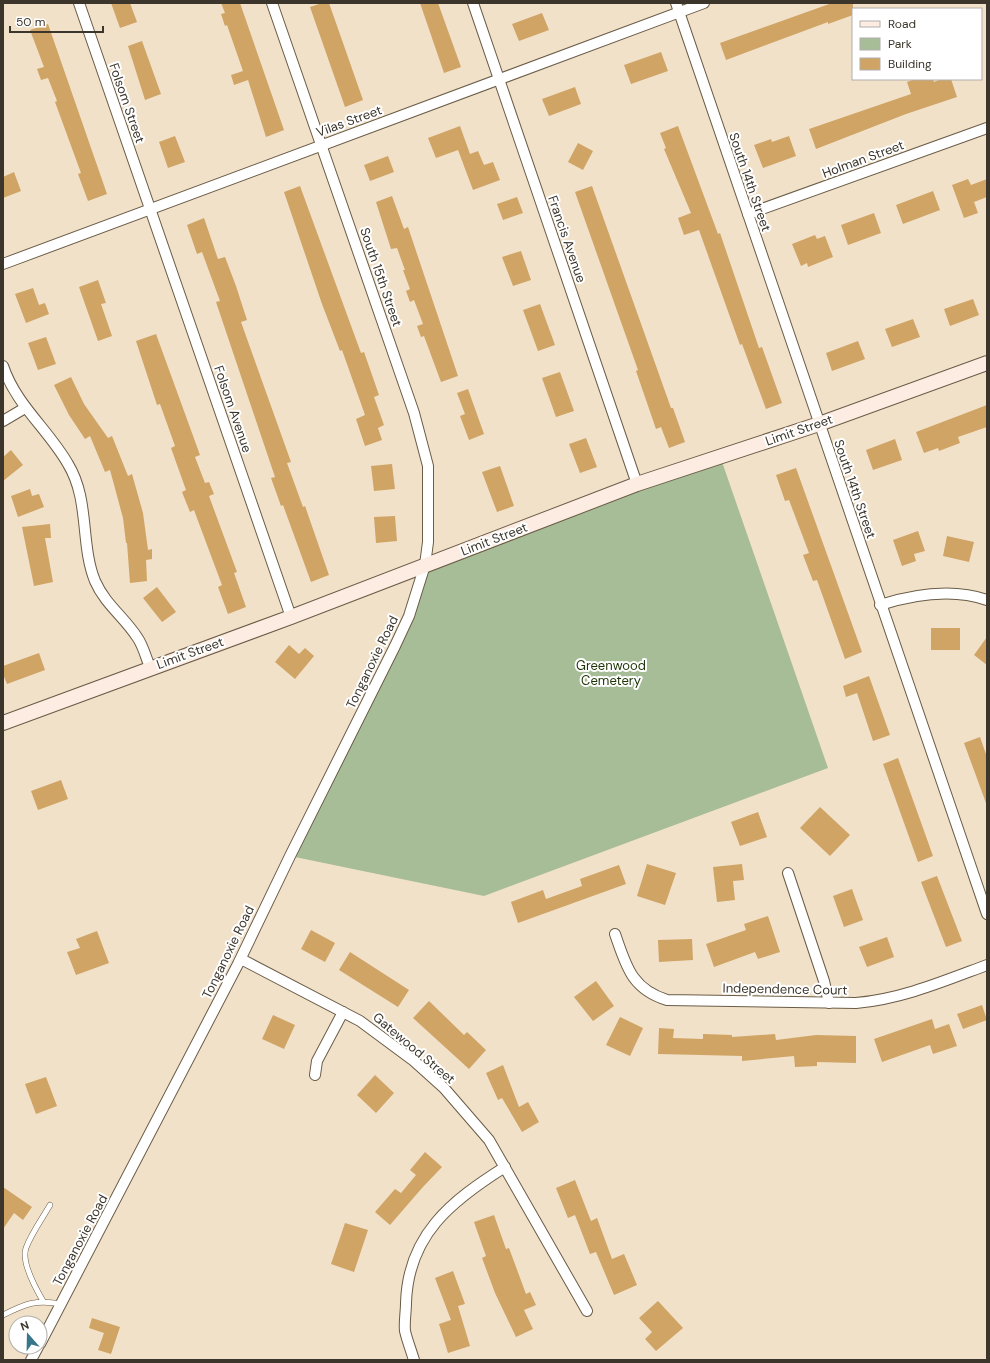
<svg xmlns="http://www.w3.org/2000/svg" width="990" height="1363" font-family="'DM Sans',sans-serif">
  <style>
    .green { fill: #a7bd97 }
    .building { fill: #cfa465 }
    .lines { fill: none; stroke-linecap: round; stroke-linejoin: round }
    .lane-casing { stroke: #6a5c47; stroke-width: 6 }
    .street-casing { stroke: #6a5c47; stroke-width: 12 }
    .secondary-casing { stroke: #6a5c47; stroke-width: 16 }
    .lane { stroke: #fff; stroke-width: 5 }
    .street { stroke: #fff; stroke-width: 10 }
    .secondary { stroke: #fdece2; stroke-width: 14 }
    .labels { text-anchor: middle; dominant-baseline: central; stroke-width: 4; stroke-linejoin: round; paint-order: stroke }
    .street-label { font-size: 13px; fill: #3b352b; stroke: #fff }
    .park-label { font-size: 13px; fill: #1d3304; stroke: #fff }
  </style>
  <rect width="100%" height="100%" fill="#f2e1c9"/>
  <polygon class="green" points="720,456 828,768 484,896 290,856 395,646 425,565"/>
  <g class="building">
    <polygon points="111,3 130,3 137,22 120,28"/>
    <polygon points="221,3 240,3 284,130 266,137 248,80 234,85 231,75 243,71 227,25 225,26 221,14 225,13"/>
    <polygon points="322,3 329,3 363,100 345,107 310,7"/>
    <polygon points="420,3 438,3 461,67 444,73"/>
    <polygon points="832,3 853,3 853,15 828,24 828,22 726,60 720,43"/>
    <polygon points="542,13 549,30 519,41 512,24"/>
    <polygon points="48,24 107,194 88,201 78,174 81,173 55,102 57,101 48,78 41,80 37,69 44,67 30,30"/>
    <polygon points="142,41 161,94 145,100 128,46"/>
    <polygon points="661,52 668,71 631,84 624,65"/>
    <polygon points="915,79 933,79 934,82 942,79 951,79 957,97 906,114 816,149 809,129 911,94 907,82"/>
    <polygon points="575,87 581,104 549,116 542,99"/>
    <polygon points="460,126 470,154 478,151 484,165 493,162 500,180 473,190 458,150 436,158 428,138"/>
    <polygon points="678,126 718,234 720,233 759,348 762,347 782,403 766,409 742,344 740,345 699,230 684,235 678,218 691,213 664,149 666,148 660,133"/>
    <polygon points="175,136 185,162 168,168 159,142"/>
    <polygon points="789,136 796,156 763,168 754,145 771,139 772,142"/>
    <polygon points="578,143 593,151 583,170 568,162"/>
    <polygon points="388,156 394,172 370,181 364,165"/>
    <polygon points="14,172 21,191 3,198 3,177"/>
    <polygon points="968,179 971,185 987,179 987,197 974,202 978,213 964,218 952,185"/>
    <polygon points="300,186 361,353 364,352 379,395 374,397 384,425 378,428 382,440 365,446 356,419 365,415 342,350 340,351 322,304 284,192"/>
    <polygon points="592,186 671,408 673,408 685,442 669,448 661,427 656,429 636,371 638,370 575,192"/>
    <polygon points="933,191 940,210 903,224 896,205"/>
    <polygon points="392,196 404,229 408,227 458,376 441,382 424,336 421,337 417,326 423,324 414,300 410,302 406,291 410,289 403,270 405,270 397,248 391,249 376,202"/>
    <polygon points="517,197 523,213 503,220 497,204"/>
    <polygon points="874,213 881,233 848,245 841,225"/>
    <polygon points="204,218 218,259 225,257 236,286 247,320 241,322 291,462 287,463 303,507 305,506 329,575 311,582 283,505 281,506 271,478 275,477 216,302 220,301 202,252 197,254 187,225"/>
    <polygon points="815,235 817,239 825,236 833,257 808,267 807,263 801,266 792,244"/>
    <polygon points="521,251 531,280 513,286 502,257"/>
    <polygon points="98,280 106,303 101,304 112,336 98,341 79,287"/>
    <polygon points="33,288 39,305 45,303 49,314 26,323 15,294"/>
    <polygon points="973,299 979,315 950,326 944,309"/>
    <polygon points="540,304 555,345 538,351 523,310"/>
    <polygon points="913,319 920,337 892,347 885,329"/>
    <polygon points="156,334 200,455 195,457 205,483 209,482 214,494 209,496 237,572 234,573 246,607 228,614 218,587 222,585 207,545 194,510 190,512 182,492 186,490 171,448 175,446 160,404 157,405 136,341"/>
    <polygon points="46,337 56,364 38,370 28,343"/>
    <polygon points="858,341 865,359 832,371 826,353"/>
    <polygon points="560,372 574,411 556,417 542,378"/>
    <polygon points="71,377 84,404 108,438 112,436 128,476 132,474 143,513 148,550 152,549 152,559 146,560 147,581 130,583 127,543 126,543 123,518 110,470 105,472 90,436 85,439 69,415 54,385"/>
    <polygon points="468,389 484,434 469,440 460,416 465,414 457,393"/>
    <polygon points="987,405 987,427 958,437 960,443 939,451 938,448 924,453 916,432"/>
    <polygon points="586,438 597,467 580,473 569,444"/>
    <polygon points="895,439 902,460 873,470 866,450"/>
    <polygon points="11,450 23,465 3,481 3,457"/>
    <polygon points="392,464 395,489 374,491 371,466"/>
    <polygon points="500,466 514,506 497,512 482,472"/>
    <polygon points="796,468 862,652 845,659 817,580 813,581 803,555 809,553 789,500 785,501 776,475"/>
    <polygon points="30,489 32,496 39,494 44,507 18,517 11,496"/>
    <polygon points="395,516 397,541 376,543 374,517"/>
    <polygon points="50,524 51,538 45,538 53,582 34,586 22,527"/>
    <polygon points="918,531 925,551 914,554 916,561 902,566 893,540"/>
    <polygon points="947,536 974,542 969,562 943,556"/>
    <polygon points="157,587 176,612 162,622 143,598"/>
    <rect x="931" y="628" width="29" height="22"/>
    <polygon points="987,637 987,665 974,655"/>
    <polygon points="289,645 299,654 305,648 314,656 295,679 275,662"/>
    <polygon points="39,653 45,670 7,684 3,674 3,666"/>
    <polygon points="869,676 890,735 873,741 857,693 846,697 843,686"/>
    <polygon points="980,737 987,757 986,803 964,743"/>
    <polygon points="898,758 933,856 918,862 883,764"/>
    <polygon points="61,780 68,799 38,810 31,791"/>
    <polygon points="820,807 850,835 830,856 800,828"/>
    <polygon points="758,812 767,837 740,846 731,822"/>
    <polygon points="647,864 676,873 665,905 637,896"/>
    <polygon points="742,864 744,880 733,881 735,900 717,902 713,867"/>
    <polygon points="619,865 626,884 518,923 511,902 543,890 546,899 582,886 580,879"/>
    <polygon points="937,876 962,941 946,947 921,882"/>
    <polygon points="852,889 863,920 844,927 833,896"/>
    <polygon points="768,916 780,952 758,959 755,952 714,967 706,944 746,930 744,924"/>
    <polygon points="311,930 335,943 325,962 301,949"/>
    <polygon points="97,931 109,963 76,975 67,952 80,948 76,939"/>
    <polygon points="887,937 894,957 867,967 859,947"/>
    <polygon points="692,939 693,960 659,962 658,940"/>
    <polygon points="350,952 409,990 398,1007 339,970"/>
    <polygon points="596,981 614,1006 593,1021 574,997"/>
    <polygon points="429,1001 464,1035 467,1032 486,1050 469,1069 413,1018"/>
    <polygon points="982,1005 987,1020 963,1029 957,1014"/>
    <polygon points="273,1015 295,1025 284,1049 262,1039"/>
    <polygon points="620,1017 643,1028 630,1056 606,1045"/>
    <polygon points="932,1019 935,1029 949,1024 957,1046 933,1054 930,1045 882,1062 874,1039"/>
    <polygon points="659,1028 674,1029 673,1038 703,1039 703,1034 732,1035 732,1037 775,1034 776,1040 816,1035 856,1036 856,1063 817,1062 817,1066 795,1067 794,1056 742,1061 742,1056 658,1054"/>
    <polygon points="503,1065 519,1107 528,1102 539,1122 522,1132 502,1098 498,1100 486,1073"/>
    <polygon points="375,1075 394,1093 376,1113 357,1095"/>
    <polygon points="46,1077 57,1106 36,1114 25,1084"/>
    <polygon points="425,1152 442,1167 422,1188 390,1225 375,1212 395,1189 401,1193 416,1175 410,1170"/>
    <polygon points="575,1180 591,1221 597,1218 612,1259 624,1254 637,1285 614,1295 596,1252 590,1254 575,1215 568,1218 556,1188"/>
    <polygon points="3,1187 32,1207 23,1220 14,1213 3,1229"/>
    <polygon points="494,1215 506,1249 509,1248 526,1294 530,1292 536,1305 524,1310 533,1329 516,1337 495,1293 482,1258 486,1256 474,1222"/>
    <polygon points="345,1223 368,1230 354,1272 331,1264"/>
    <polygon points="453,1271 465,1304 458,1306 470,1346 448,1353 439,1324 451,1320 435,1278"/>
    <polygon points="658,1301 683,1328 656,1351 645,1339 652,1332 639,1318"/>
    <polygon points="92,1318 120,1327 111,1354 98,1350 104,1333 89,1328"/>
  </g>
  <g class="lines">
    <g class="lane-casing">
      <g id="lane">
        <path d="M43 1301C36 1289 21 1262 26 1248 31 1234 42 1219 50 1205"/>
        <path d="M3 1315C25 1304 36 1299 61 1304"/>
      </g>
    </g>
    <g class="street-casing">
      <g id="street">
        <polyline points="79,3 291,617"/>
        <polyline points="473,3 637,484"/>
        <polyline points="676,3 987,914"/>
        <polyline points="748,214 987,128"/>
        <polyline points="3,264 704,3"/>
        <path d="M3 366C16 405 48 429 68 464 90 500 80 544 95 581 105 604 124 617 137 637 143 645 146 658 150 667"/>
        <polyline points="3,421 25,408"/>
        <path d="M880 605C915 594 952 588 987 600"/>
        <polyline points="788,873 824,981 829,1003"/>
        <path d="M615 934C626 965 631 989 667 1000L856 1003C902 999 944 981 987 965"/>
        <polyline points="241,959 360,1021 414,1061 444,1088 489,1140 587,1311"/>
        <polyline points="315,1075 317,1061 343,1012"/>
        <polyline points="40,1344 238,964 290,856 395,646 409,616 425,565 428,542 428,466 414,413 272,3"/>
        <polyline points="31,1360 38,1347"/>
        <path d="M414 1360C411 1350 407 1340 405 1331 404 1322 406 1312 406 1303 408 1235 451 1201 505 1167"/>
      </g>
    </g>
    <g class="secondary-casing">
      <polyline id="secondary" points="3,723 291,617 637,484 819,424 987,363"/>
    </g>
    <use href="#lane" class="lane"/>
    <use href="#street" class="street"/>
    <use href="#secondary" class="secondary"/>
  </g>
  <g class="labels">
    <g class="street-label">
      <text transform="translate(127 103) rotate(71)">Folsom Street</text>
      <text transform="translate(349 121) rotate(-20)">Vilas Street</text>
      <text transform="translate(863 159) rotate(-20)">Holman Street</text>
      <text transform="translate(750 182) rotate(71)">South 14th Street</text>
      <text transform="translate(567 239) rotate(71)">Francis Avenue</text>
      <text transform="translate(381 277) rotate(71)">South 15th Street</text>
      <text transform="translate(233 409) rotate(71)">Folsom Avenue</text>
      <text transform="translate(799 430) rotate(-19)">Limit Street</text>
      <text transform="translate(855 489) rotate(71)">South 14th Street</text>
      <text transform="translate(494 539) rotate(-21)">Limit Street</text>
      <text transform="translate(190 653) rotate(-20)">Limit Street</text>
      <text transform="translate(372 662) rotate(-64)">Tonganoxie Road</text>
      <text transform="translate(228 952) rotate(-64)">Tonganoxie Road</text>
      <text transform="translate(785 989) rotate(1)">Independence Court</text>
      <text transform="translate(414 1048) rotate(40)">Gatewood Street</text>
      <text transform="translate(80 1240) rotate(-62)">Tonganoxie Road</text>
    </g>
    <g class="park-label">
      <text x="611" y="665">Greenwood<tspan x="611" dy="15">Cemetery</tspan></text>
    </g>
  </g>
  <rect width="990" height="1363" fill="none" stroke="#3b352b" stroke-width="8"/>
  <rect x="852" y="8" width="130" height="72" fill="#ffffff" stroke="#b1aeaa"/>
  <rect x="860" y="21" width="20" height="6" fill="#fdece2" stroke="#b1aeaa"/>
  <text x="888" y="28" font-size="12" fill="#3b352b">Road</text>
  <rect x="860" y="38" width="20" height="12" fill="#a7bd97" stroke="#b1aeaa"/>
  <text x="888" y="48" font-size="12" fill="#3b352b">Park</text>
  <rect x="860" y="58" width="20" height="12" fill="#cfa465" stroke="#b1aeaa"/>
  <text x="888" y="68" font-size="12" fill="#3b352b">Building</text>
  <g transform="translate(28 1335) rotate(340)"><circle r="19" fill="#ffffff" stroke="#b1aeaa"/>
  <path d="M0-3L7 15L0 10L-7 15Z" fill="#38768b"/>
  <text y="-6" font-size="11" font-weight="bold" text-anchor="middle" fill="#3b352b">N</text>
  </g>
  <path d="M10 26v6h93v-6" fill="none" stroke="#3b352b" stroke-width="2"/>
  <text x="16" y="26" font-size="12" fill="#3b352b" stroke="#ffffff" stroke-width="3" paint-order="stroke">50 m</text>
</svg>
